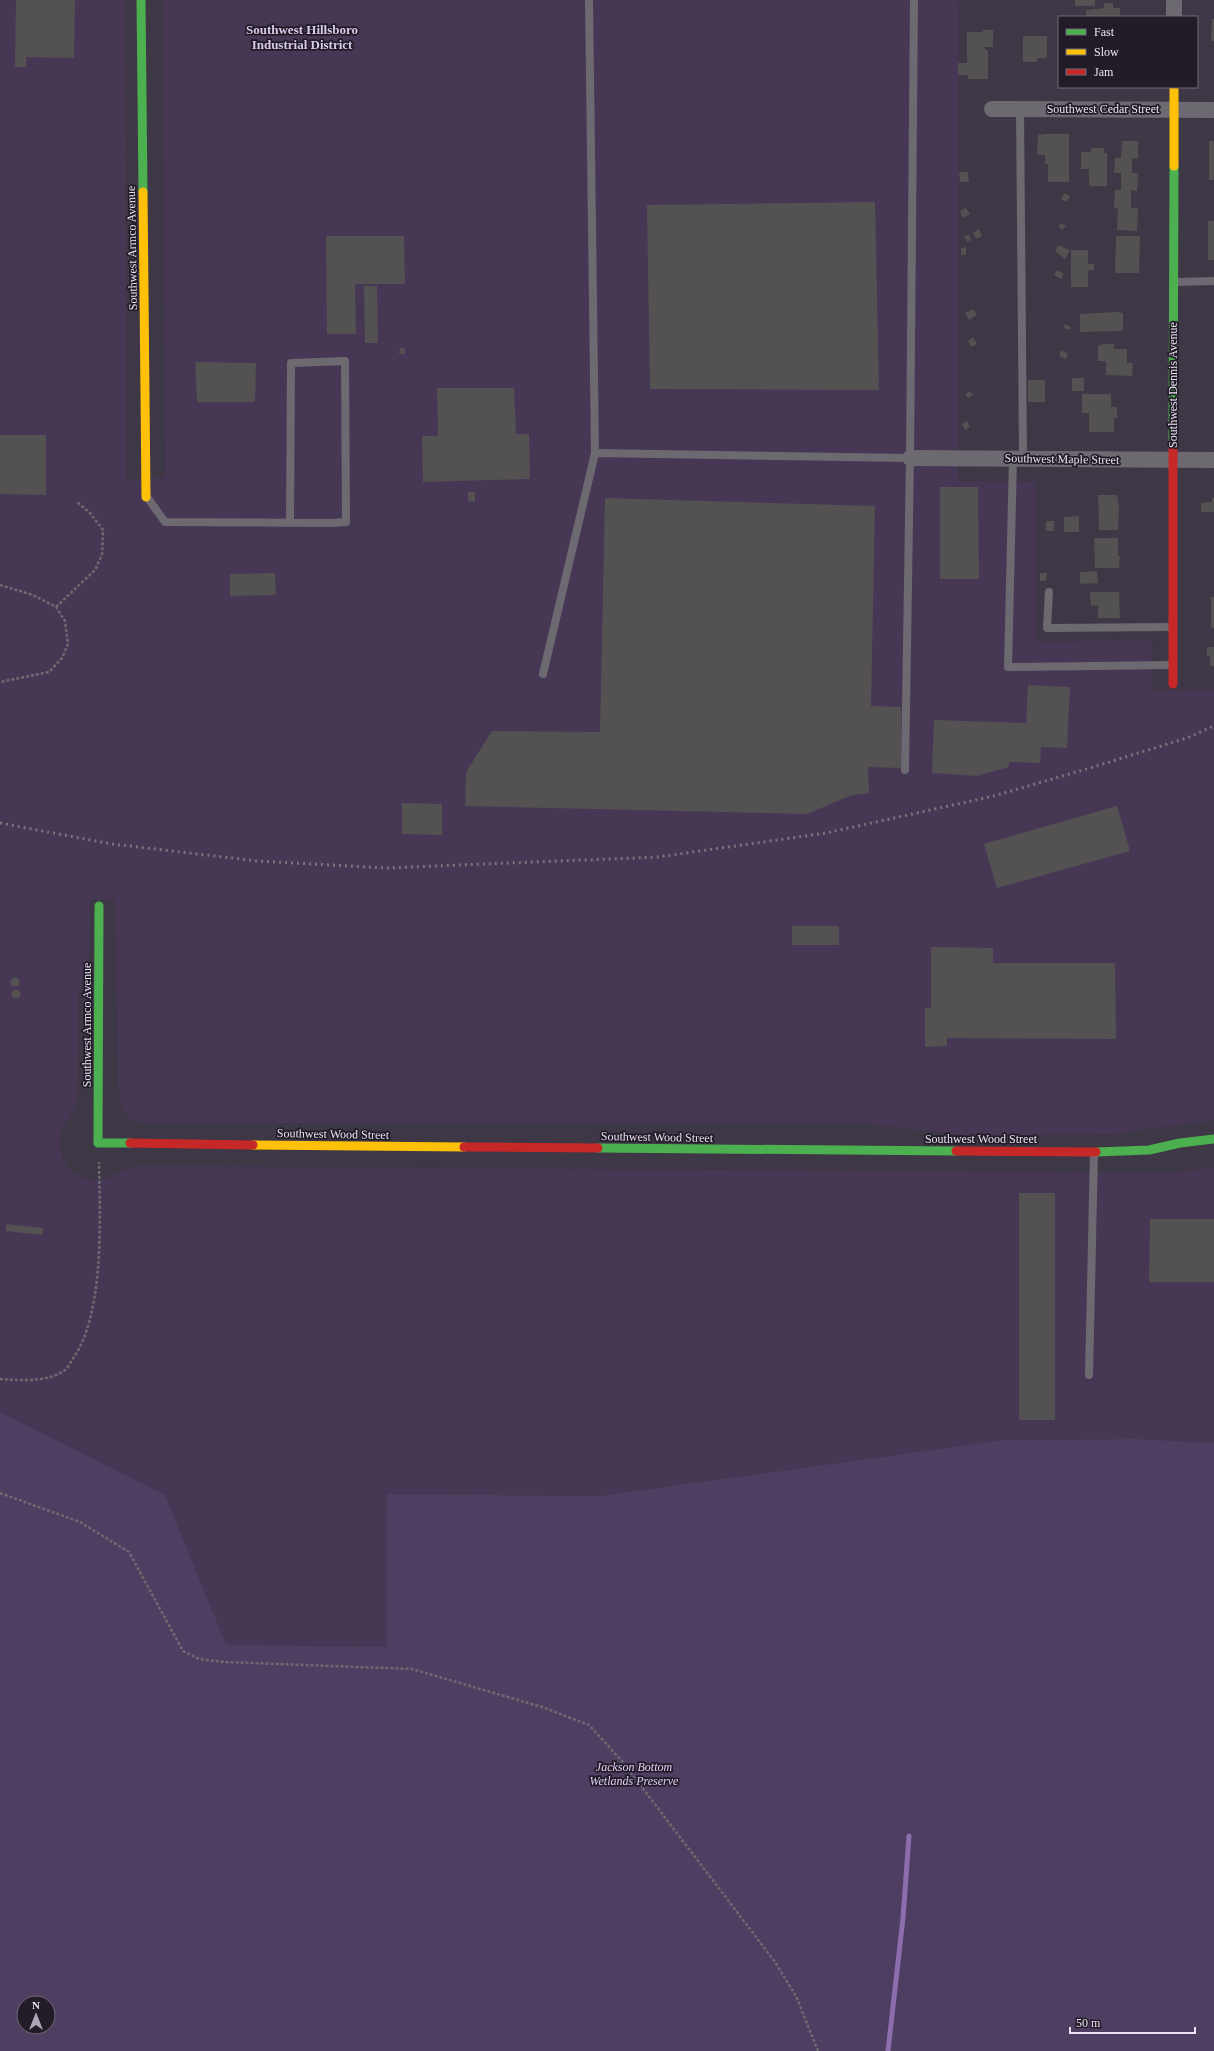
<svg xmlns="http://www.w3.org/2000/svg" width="1214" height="2051" font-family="'Times New Roman',serif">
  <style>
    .built { fill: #463855 }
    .green { fill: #4e3e61; fill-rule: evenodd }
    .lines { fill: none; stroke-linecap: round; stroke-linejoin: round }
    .stream { stroke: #8c6eae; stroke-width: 5 }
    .building { fill: #535152 }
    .path { stroke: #6d6a70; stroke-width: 2.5; stroke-dasharray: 3 2; stroke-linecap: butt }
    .lane { stroke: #6d6971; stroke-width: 8 }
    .street { stroke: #6d6971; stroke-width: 16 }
    .fast { stroke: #4caf50; stroke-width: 9 }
    .slow { stroke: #ffc107; stroke-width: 9 }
    .jam { stroke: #c62828; stroke-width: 9 }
    .rail { stroke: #79757c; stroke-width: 3; stroke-dasharray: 2 4; stroke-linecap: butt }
    .labels { text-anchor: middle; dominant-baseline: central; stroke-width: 3.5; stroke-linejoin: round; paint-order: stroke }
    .street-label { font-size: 12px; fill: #e9e2f2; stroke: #221c28 }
    .park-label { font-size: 12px; font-style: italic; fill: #e0cff5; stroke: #221c28 }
    .neighbourhood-label { font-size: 13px; font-weight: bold; fill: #d9caeb; stroke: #221c28 }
  </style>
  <rect width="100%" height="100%" fill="#3e3745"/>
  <polygon class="built" points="0,0 125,0 126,479 165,478 163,0 959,0 958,481 1036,482 1036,642 1152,639 1153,691 1214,690 1214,1120 1113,1134 968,1136 864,1123 142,1123 129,1118 122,1107 118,1086 115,900 90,900 89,953 78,999 77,1106 60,1132 60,1149 62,1157 69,1170 84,1179 94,1180 107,1178 132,1167 144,1166 1172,1173 1214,1167 1214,1443 1137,1439 1004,1440 595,1496 388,1494 386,1647 225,1645 165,1495 0,1412"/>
  <path class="green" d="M0 1412 165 1495 226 1645 386 1647 387 1494 598 1496 1004 1440 1137 1439 1214 1443V2051H0ZM24 2003H48V2027H24Z"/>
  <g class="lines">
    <polyline class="stream" points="888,2051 903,1918 909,1836"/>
  </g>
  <g class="building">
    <polygon points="16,0 75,0 74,58 26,57 26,67 15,67"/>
    <rect x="1075" y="0" width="20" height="6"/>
    <polygon points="1104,3 1113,3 1113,8 1120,8 1120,17 1086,17 1086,10 1104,8"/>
    <polygon points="1212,19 1214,19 1214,41 1211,41"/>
    <polygon points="983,30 993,30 993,47 985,47 985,50 988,50 988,79 968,79 968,75 958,75 958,63 967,63 967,32 983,32"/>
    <polygon points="1023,36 1047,36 1047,58 1037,58 1037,62 1023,62"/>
    <polygon points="1047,134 1069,134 1069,182 1048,182 1048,164 1045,164 1045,155 1037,155 1038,135"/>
    <polygon points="1122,141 1138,141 1138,159 1132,158 1132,173 1138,173 1137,191 1131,190 1131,208 1138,208 1137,231 1117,230 1118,209 1114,208 1115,190 1121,190 1121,173 1114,173 1115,158 1121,158"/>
    <rect x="1209" y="141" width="5" height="39"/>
    <polygon points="1091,148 1104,148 1104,153 1107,153 1107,186 1089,186 1089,169 1081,169 1081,152 1091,152"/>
    <polygon points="959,172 968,172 969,182 960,182"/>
    <polygon points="1064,193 1070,196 1067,202 1061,199"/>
    <polygon points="875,202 879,390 650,389 647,205"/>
    <polygon points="966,208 970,214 963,218 960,211"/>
    <rect x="1208" y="221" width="6" height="39"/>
    <polygon points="1061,223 1066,226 1063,230 1058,227"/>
    <polygon points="979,229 982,236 976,239 973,233"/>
    <polygon points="969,235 971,240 967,242 964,236"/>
    <polygon points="326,236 404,236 405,284 355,284 356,334 327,334"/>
    <polygon points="1116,236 1140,236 1139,273 1115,273"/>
    <polygon points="1058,245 1070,250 1065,259 1055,251"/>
    <polygon points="966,247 966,255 961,255 961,248"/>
    <polygon points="1071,250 1088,250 1088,264 1094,264 1094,270 1088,270 1088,287 1071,287"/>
    <polygon points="1057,270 1064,274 1061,279 1054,275"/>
    <polygon points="364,286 377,286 378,343 365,343"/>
    <polygon points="973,309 977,315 969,320 965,313"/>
    <polygon points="1118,312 1123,313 1123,331 1080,332 1080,314"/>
    <polygon points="1065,324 1071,327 1069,330 1063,328"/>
    <polygon points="973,337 977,344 971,347 968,341"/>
    <polygon points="1104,344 1114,344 1114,349 1127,349 1127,363 1133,363 1132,376 1106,375 1106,361 1098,361 1098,346"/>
    <polygon points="400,348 405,348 405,354 399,354"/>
    <polygon points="1061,350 1068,354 1066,359 1059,356"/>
    <polygon points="195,362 256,363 255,402 197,402"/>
    <rect x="1072" y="378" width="12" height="13"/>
    <rect x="1028" y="380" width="17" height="22"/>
    <polygon points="437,388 514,388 516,434 529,434 530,479 423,482 422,436 438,436"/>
    <polygon points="970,391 973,395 968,398 965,394"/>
    <polygon points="1082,394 1111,394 1111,407 1117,407 1117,418 1114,418 1114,432 1089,432 1089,413 1082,413"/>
    <polygon points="967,421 970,427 965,430 962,424"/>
    <polygon points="0,435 46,435 46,495 0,494"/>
    <polygon points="940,487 978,487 979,579 940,579"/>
    <polygon points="468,492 475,492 475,502 468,501"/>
    <polygon points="1098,495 1117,495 1119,509 1118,530 1099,530"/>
    <polygon points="605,498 875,506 871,706 901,707 901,768 868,767 869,793 852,795 807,814 465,806 466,772 492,731 600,732"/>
    <polygon points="1212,498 1214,498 1214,512 1201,512 1201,503 1212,502"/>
    <polygon points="1079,516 1079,532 1064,532 1064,517"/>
    <rect x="1046" y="521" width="8" height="10"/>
    <polygon points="1094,538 1118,538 1118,556 1120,556 1119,568 1095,568"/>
    <polygon points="1097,571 1098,583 1080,584 1080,572"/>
    <polygon points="275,573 276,595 230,596 230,574"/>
    <polygon points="1040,573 1047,573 1046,581 1040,581"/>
    <polygon points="1090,592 1119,592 1120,618 1098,618 1098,605 1091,606"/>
    <rect x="1211" y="597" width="3" height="31"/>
    <polygon points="1207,647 1214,647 1214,666 1210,666 1210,656 1207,656"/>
    <polygon points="1028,685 1070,687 1067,748 1041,747 1040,763 1009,762 1009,767 977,776 932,773 934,720 1026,723"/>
    <polygon points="402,803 442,804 442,835 402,834"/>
    <polygon points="1117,806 1130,851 997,888 984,844"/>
    <rect x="792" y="926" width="47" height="19"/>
    <polygon points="931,947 993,948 993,963 1115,963 1116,1039 947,1038 947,1046 925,1047 925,1008 931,1008"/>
    <circle cx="15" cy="982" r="4.5"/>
    <circle cx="16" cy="994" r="4.5"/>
    <rect x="1019" y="1193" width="36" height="227"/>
    <polygon points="1150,1219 1214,1219 1214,1282 1149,1282"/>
    <polygon points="6,1224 43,1228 42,1235 6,1231"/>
  </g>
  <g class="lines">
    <g class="path">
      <polyline points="0,585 33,595 56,607 65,621 68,644 62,658 49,672 0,682"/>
      <polyline points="56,607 95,570 102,555 103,530 90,513 77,502"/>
      <path d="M0 1379C20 1380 47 1383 65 1370 68 1368 70 1363 72 1360 105 1315 100 1217 99 1162"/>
      <polyline points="0,1493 80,1522 129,1552 183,1651 199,1659 224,1662 412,1669 542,1707 589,1725 622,1761 775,1962 796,1996 818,2051"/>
    </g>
    <g class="lane">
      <polyline points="589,0 595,453"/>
      <polyline points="1020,109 1023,458"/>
      <polyline points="1175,282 1214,281"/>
      <polyline points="1013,458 1008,667 1172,665"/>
      <polyline points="147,497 165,522 330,523 346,522 345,361 291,363 290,522"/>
      <polyline points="1049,592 1047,628 1172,627"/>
      <polyline points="543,674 595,453 910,458"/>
      <polyline points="905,770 910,458 914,0"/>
      <polyline points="1089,1375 1094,1152"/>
    </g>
    <g class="street">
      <polyline points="1174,17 1174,0"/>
      <polyline points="992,109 1214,110"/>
      <polyline points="910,458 1214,460"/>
    </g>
    <g class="fast">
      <polyline points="141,0 143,192"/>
      <polyline points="1173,442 1174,166"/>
      <polyline points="99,906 98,1143 130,1143"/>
      <polyline points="598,1148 956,1151"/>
      <polyline points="1096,1152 1149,1150 1180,1143 1214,1139"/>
    </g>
    <g class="slow">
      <polyline points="1174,166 1174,87"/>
      <polyline points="143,192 146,497"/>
      <polyline points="253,1145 464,1147"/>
    </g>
    <g class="jam">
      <polyline points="1173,684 1173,442"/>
      <polyline points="130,1143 253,1145"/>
      <polyline points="464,1147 598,1148"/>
      <polyline points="956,1151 1096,1152"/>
    </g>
    <polyline class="rail" points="0,823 112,844 258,861 386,868 658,857 826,833 994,796 1090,768 1187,738 1214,726"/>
  </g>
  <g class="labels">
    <g class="street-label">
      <text x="1103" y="109">Southwest Cedar Street</text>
      <text transform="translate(132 248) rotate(-91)">Southwest Armco Avenue</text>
      <text transform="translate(1173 385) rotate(-90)">Southwest Dennis Avenue</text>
      <text transform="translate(1062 459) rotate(1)">Southwest Maple Street</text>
      <text transform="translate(87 1025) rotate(-90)">Southwest Armco Avenue</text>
      <text transform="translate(333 1134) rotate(1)">Southwest Wood Street</text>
      <text transform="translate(657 1137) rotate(1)">Southwest Wood Street</text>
      <text x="981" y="1139">Southwest Wood Street</text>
    </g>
    <g class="park-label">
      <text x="634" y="1767">Jackson Bottom<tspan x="634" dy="14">Wetlands Preserve</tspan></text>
    </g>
    <g class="neighbourhood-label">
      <text x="302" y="29">Southwest Hillsboro<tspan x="302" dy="15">Industrial District</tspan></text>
    </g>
  </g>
  <rect x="1058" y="16" width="140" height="72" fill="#221c28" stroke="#726b79"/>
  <rect x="1066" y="29" width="20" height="6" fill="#4caf50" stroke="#726b79"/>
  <text x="1094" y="36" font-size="12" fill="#e9e2f2">Fast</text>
  <rect x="1066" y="49" width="20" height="6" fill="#ffc107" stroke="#726b79"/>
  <text x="1094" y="56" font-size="12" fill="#e9e2f2">Slow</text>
  <rect x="1066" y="69" width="20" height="6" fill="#c62828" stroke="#726b79"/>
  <text x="1094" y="76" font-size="12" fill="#e9e2f2">Jam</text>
  <g transform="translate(36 2015)"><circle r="19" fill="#221c28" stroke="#726b79"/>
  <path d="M0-3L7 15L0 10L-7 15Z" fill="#ada6b5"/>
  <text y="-6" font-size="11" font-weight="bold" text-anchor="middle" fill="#e9e2f2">N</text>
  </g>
  <path d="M1070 2027v6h125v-6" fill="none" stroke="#e9e2f2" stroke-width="2"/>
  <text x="1076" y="2027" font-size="12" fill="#e9e2f2" stroke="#221c28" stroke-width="3" paint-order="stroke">50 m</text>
</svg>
